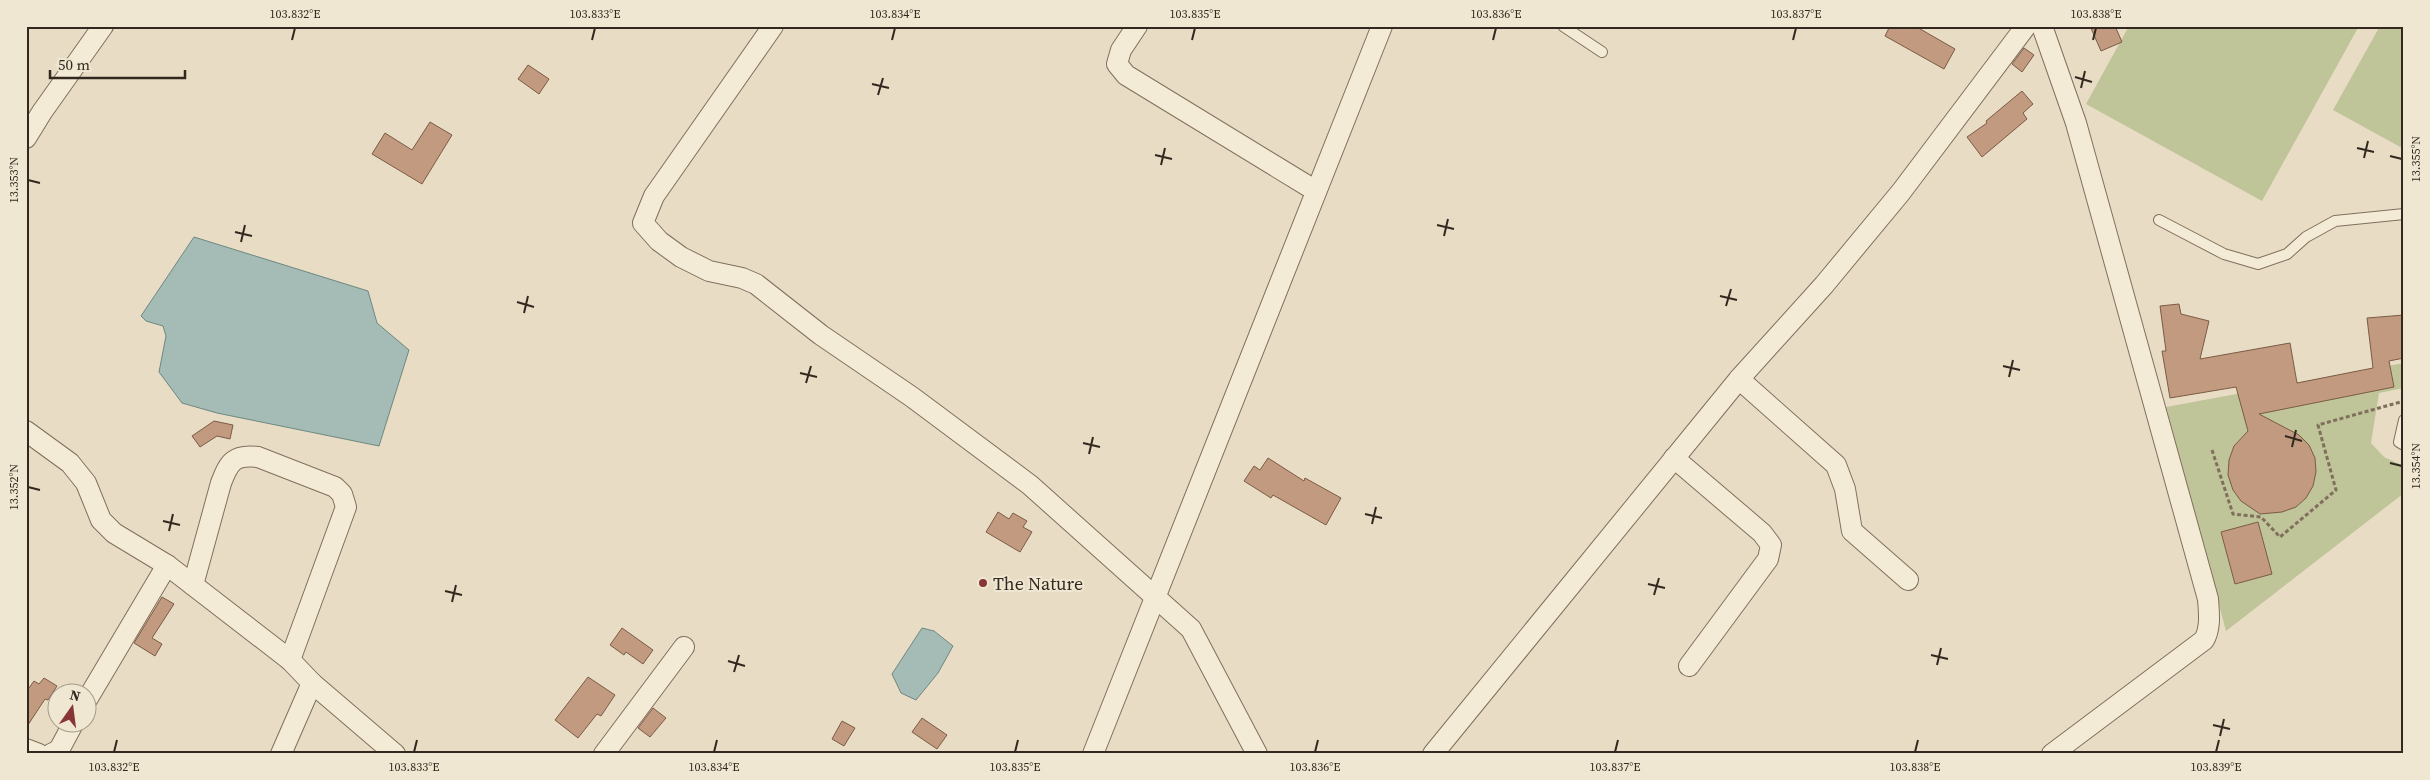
<svg xmlns="http://www.w3.org/2000/svg" width="2430" height="780" font-family="'Source Serif 4',serif">
  <style>
    .green { fill: #bfc499 }
    .water { fill: #a5bbb5; stroke: #6d8881 }
    .building { fill: #c19a7f; stroke: #7c5b46 }
    .lines { fill: none; stroke-linecap: round; stroke-linejoin: round }
    .service-casing { stroke: #806f5d; stroke-width: 12 }
    .minor-casing { stroke: #806f5d; stroke-width: 22 }
    .path { stroke: #806f5d; stroke-width: 3; stroke-dasharray: 4 2.5; stroke-linecap: butt }
    .service { stroke: #f4ebd6; stroke-width: 10 }
    .minor { stroke: #f4ebd6; stroke-width: 20 }
    .ticks { fill: none; stroke: #32281f; stroke-width: 2 }
    .poi-dot { fill: #873536; stroke: #f0e7d2; stroke-width: 2 }
    .labels { text-anchor: middle; dominant-baseline: central; stroke-width: 4; stroke-linejoin: round; paint-order: stroke }
    .poi-label { font-size: 18px; fill: #32281f; stroke: #f0e7d2; text-anchor: start }
    .neatline { fill: none; stroke: #32281f; stroke-width: 2 }
    .ticks-label { font-size: 12px; text-anchor: middle; fill: #32281f }
  </style>
  <rect width="100%" height="100%" fill="#e8ddc4"/>
  <g class="green">
    <polygon points="2129,26 2359,26 2262,201 2086,104"/>
    <polygon points="2380,26 2404,26 2404,149 2333,110"/>
    <polygon points="2404,363 2404,388 2379,393 2371,443 2384,457 2404,466 2404,493 2226,631 2166,407"/>
  </g>
  <g class="water">
    <polygon points="194,237 368,291 377,323 409,350 379,446 217,413 182,403 159,372 166,336 163,326 146,321 141,316"/>
    <polygon points="922,628 934,631 953,646 938,673 916,700 901,693 892,674"/>
  </g>
  <g class="building">
    <polygon points="1890,26 1915,26 1955,49 1944,69 1885,36"/>
    <polygon points="2090,26 2115,26 2122,42 2101,51"/>
    <polygon points="2024,48 2034,55 2022,72 2012,64"/>
    <polygon points="528,65 549,79 539,94 518,79"/>
    <polygon points="2022,91 2033,104 2023,113 2027,119 1982,157 1967,137 1987,123 1986,121"/>
    <polygon points="430,122 452,135 422,184 372,154 385,133 412,150"/>
    <polygon points="2179,304 2181,314 2209,321 2200,359 2290,343 2297,383 2373,368 2367,318 2404,315 2404,358 2389,361 2394,387 2259,414 2299,435 2309,445 2315,458 2316,472 2313,486 2306,498 2296,507 2282,512 2260,514 2241,501 2233,490 2228,475 2229,460 2234,446 2248,431 2236,387 2170,398 2162,351 2166,351 2160,306"/>
    <polygon points="214,421 233,425 230,439 217,436 200,447 192,436"/>
    <polygon points="1268,458 1304,481 1305,478 1341,498 1326,525 1273,495 1271,498 1244,481 1254,466 1260,470"/>
    <polygon points="998,512 1009,519 1013,513 1027,521 1023,527 1032,532 1020,552 986,532"/>
    <polygon points="2258,522 2272,574 2235,584 2221,532"/>
    <polygon points="162,597 174,604 152,638 162,644 155,656 134,643"/>
    <polygon points="622,628 653,650 643,664 626,652 624,655 610,645"/>
    <polygon points="588,677 615,695 601,716 597,714 578,738 555,720"/>
    <polygon points="44,678 57,686 48,700 45,699 26,728 26,692 34,681 39,684"/>
    <polygon points="653,708 666,718 650,737 638,728"/>
    <polygon points="922,718 947,735 937,749 912,732"/>
    <polygon points="842,721 855,728 844,746 832,739"/>
  </g>
  <g class="lines">
    <g class="service-casing">
      <g id="service">
        <polyline points="1563,26 1602,52"/>
        <polyline points="2159,220 2224,254 2258,264 2287,254 2306,237 2335,221 2404,214"/>
        <polyline points="2404,420 2399,442 2404,445"/>
      </g>
    </g>
    <g class="minor-casing">
      <g id="minor">
        <polyline points="773,26 654,196 643,223 659,241 681,257 709,271 742,278 756,284 821,335 912,397 1030,485 1191,629 1257,754"/>
        <polyline points="1137,26 1121,50 1117,64 1126,75 1316,191"/>
        <path d="M2042 26 2076 123 2208 599C2209 613 2211 628 2204 640L2052 754"/>
        <polyline points="26,138 42,112 103,26"/>
        <polyline points="1739,379 1836,465 1845,489 1852,531 1908,580"/>
        <polyline points="26,431 70,463 86,483 101,520 114,533 167,565 290,660 312,683 395,754"/>
        <polyline points="1674,458 1762,533 1771,545 1768,559 1689,666"/>
        <path d="M193 585 221 483C229 462 234 454 258 457L335 487 342 494 346 507 290 660"/>
        <polyline points="88,698 167,565"/>
        <polyline points="26,749 39,754"/>
        <polyline points="51,754 59,750 74,722"/>
        <polyline points="281,754 312,683"/>
        <polyline points="604,754 684,647"/>
        <polyline points="1093,754 1382,26"/>
        <polyline points="1433,754 1739,379 1824,285 1901,192 2026,26"/>
      </g>
    </g>
    <polyline class="path" points="2212,450 2233,514 2261,517 2280,537 2336,490 2318,425 2404,401"/>
    <use href="#service" class="service"/>
    <use href="#minor" class="minor"/>
  </g>
  <path class="ticks" d="M292 40 295 28M592 40 595 28M892 40 895 28M1192 40 1195 28M1493 40 1496 28M1793 40 1796 28M2093 40 2096 28M2075 77 2092 82M872 84 889 88M2081 88 2085 71M878 95 883 78M2357 148 2374 152M1155 155 1172 159M2390 156 2402 159M2364 158 2368 141M1161 165 1165 148M28 180 40 183M1437 225 1454 229M235 232 252 236M1444 236 1448 219M241 242 245 225M1720 296 1737 300M517 302 534 307M1726 306 1731 289M524 313 528 296M2003 366 2020 370M800 373 817 377M2009 377 2013 360M806 383 811 366M2285 436 2302 441M1083 443 1100 447M2292 447 2296 430M1089 454 1093 437M2390 463 2402 466M28 487 40 490M1365 514 1382 518M163 521 180 525M1372 524 1376 507M169 531 173 514M1648 584 1665 588M445 591 462 595M1654 595 1659 578M452 602 456 585M1931 655 1948 659M728 661 745 666M1937 665 1941 648M734 672 739 655M2213 725 2230 729M2220 736 2224 719M114 752 117 740M414 752 417 740M714 752 717 740M1015 752 1018 740M1315 752 1318 740M1615 752 1618 740M1915 752 1918 740M2216 752 2219 740"/>
  <circle class="poi-dot" cx="983" cy="583" r="5"/>
  <g class="labels">
    <g class="poi-label">
      <text x="993" y="583">The Nature</text>
    </g>
  </g>
  <rect width="2430" height="780" fill="none" stroke="#f0e7d2" stroke-width="55"/>
  <g transform="translate(72 708) rotate(14)"><circle r="24" fill="#f0e7d2" stroke="#a49b8a"/>
  <path d="M0-4L9 19L0 12L-9 19Z" fill="#873536"/>
  <text y="-8" font-size="14" font-weight="bold" text-anchor="middle" fill="#32281f">N</text>
  </g>
  <path d="M50 70v8h135v-8" fill="none" stroke="#32281f" stroke-width="2.5"/>
  <text x="58" y="70" font-size="15" fill="#32281f" stroke="#f0e7d2" stroke-width="4" paint-order="stroke">50 m</text>
  <rect x="28" y="28" width="2374" height="724" class="neatline"/>
  <g class="ticks-label">
    <text x="295" y="18">103.832°E</text>
    <text x="595" y="18">103.833°E</text>
    <text x="895" y="18">103.834°E</text>
    <text x="1195" y="18">103.835°E</text>
    <text x="1496" y="18">103.836°E</text>
    <text x="1796" y="18">103.837°E</text>
    <text x="2096" y="18">103.838°E</text>
    <text transform="translate(2416 159) rotate(-90)" y="4">13.355°N</text>
    <text transform="translate(14 180) rotate(-90)" y="4">13.353°N</text>
    <text transform="translate(2416 466) rotate(-90)" y="4">13.354°N</text>
    <text transform="translate(14 487) rotate(-90)" y="4">13.352°N</text>
    <text x="114" y="771">103.832°E</text>
    <text x="414" y="771">103.833°E</text>
    <text x="714" y="771">103.834°E</text>
    <text x="1015" y="771">103.835°E</text>
    <text x="1315" y="771">103.836°E</text>
    <text x="1615" y="771">103.837°E</text>
    <text x="1915" y="771">103.838°E</text>
    <text x="2216" y="771">103.839°E</text>
  </g>
</svg>
